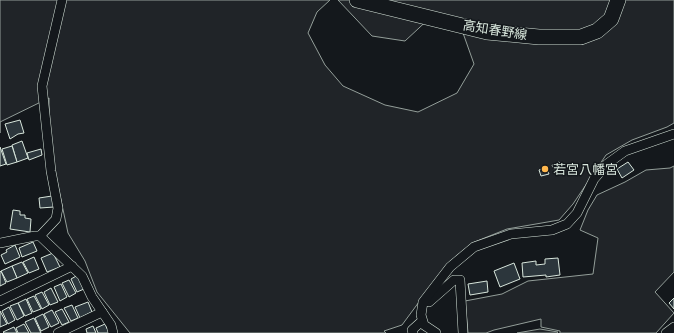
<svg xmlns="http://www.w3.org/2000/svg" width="674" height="333" font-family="'DejaVu Sans','Noto Sans JP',sans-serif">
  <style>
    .green { fill: #202428; stroke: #939e99 }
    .building { fill: #2c363c; stroke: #d8e6dc }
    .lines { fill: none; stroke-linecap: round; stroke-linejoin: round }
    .minor-casing { stroke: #d8e6dc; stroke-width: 10 }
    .primary-casing { stroke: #d8e6dc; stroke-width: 16 }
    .minor { stroke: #14181c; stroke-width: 9 }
    .primary { stroke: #14181c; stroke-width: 15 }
    .poi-dot { fill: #ffb74d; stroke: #14181c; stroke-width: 1.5 }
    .labels { text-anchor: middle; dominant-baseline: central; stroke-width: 3; stroke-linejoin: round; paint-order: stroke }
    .street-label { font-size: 13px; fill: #d8e6dc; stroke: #14181c }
    .poi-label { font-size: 13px; fill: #d8e6dc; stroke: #14181c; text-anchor: start }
  </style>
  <rect width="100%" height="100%" fill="#14181c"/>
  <g class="green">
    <polygon points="0,0 330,0 317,12 308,33 325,65 343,86 385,105 418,112 457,93 474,64 463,33 433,15 405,41 372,36 338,0 674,0 674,123 667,127 632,140 606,155 573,204 559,220 507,229 472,243 447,264 402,325 384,331 386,333 130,333 97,292 85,261 68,233 55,172 49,117 49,98 0,122 0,133"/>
    <polygon points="674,166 674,272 655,292 674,313 656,333 560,333 560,331 541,327 541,319 494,330 486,333 468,333 465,301 502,294 528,281 593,274 598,238 580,230 588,210 597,195 625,182 646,170 670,168"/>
    <polygon points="540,329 558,332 557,333 517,333"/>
  </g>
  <g class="building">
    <polygon points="20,120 24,133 18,134 10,139 5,124"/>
    <polygon points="22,141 28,158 17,162 12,145"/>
    <polygon points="12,146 17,162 7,165 2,149"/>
    <polygon points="0,147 6,164 0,166"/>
    <polygon points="41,149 42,155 29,160 27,153"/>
    <polygon points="559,162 562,168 555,171 552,165"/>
    <polygon points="628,162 634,170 622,178 617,169"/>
    <polygon points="546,167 549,174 541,176 539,170"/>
    <polygon points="52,196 54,207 40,208 39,198"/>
    <polygon points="13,210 20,211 20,215 25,215 25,218 31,219 30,232 10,229"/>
    <polygon points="33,242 37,251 22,257 19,248"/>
    <polygon points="15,245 20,257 5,264 1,255 7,252 6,250"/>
    <polygon points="53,253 60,267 47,272 41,258"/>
    <polygon points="34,257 39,269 29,273 23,262"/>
    <polygon points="558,258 560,275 546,277 546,275 523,277 522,263 536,261 536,265 545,264 545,259"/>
    <polygon points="22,262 28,273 17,278 12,266"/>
    <polygon points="514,263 520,279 500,287 494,271"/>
    <polygon points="12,266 17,278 7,282 1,271"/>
    <polygon points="1,271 6,283 0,286 0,272"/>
    <polygon points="78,275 84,289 77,292 71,279"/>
    <polygon points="69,280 76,293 69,297 62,283"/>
    <polygon points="487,281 488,292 470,295 468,284"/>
    <polygon points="61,284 67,297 60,301 54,287"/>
    <polygon points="51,288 58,302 50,305 44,292"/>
    <polygon points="42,292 49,305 42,309 35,295"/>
    <polygon points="34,296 41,309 33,312 27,299"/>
    <polygon points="674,298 674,309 669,303"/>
    <polygon points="26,299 32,313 25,316 18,303"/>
    <polygon points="88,302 92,312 80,318 75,307"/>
    <polygon points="18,303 24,316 17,320 10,306"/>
    <polygon points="72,305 78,318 71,321 64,308"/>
    <polygon points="9,307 15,320 8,324 2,311"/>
    <polygon points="62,309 69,322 62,325 55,312"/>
    <polygon points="52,310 59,323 51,327 44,314"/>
    <polygon points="0,311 7,324 0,327"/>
    <polygon points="43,314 49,327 41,331 35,318"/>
    <polygon points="34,318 41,333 31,333 25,322"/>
    <polygon points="24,324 29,333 18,333 16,328"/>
    <polygon points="105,324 109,333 98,333 96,328"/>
    <polygon points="93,326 96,333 87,333 86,329"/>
    <polygon points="14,327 17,333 4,333 3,332"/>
  </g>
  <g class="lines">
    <g class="minor-casing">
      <g id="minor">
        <polyline points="40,236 56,219 58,208 51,171 42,86 62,0"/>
        <polyline points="0,243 35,236 40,236 82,276 92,297 111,325 113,333"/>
        <polyline points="0,301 72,266"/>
        <polyline points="429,302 454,280 460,280 463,333"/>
        <polyline points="58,333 102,312"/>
        <polyline points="413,333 412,330 422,321"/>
        <polyline points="436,333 424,325 421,315 423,302 450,267 474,247 511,234 552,230 567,224 577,213 594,179 607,164 625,151 674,134"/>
        <polyline points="666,333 674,327"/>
      </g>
    </g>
    <g class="primary-casing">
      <polyline id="primary" points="357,0 487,32 539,37 581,37 597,31 611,19 618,0"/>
    </g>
    <use href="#minor" class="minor"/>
    <use href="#primary" class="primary"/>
  </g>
  <circle class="poi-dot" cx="545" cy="169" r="4"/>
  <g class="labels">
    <g class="street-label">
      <text transform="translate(495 30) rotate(9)">高知春野線</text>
    </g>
    <g class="poi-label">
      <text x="553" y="169">若宮八幡宮</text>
    </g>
  </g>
</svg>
